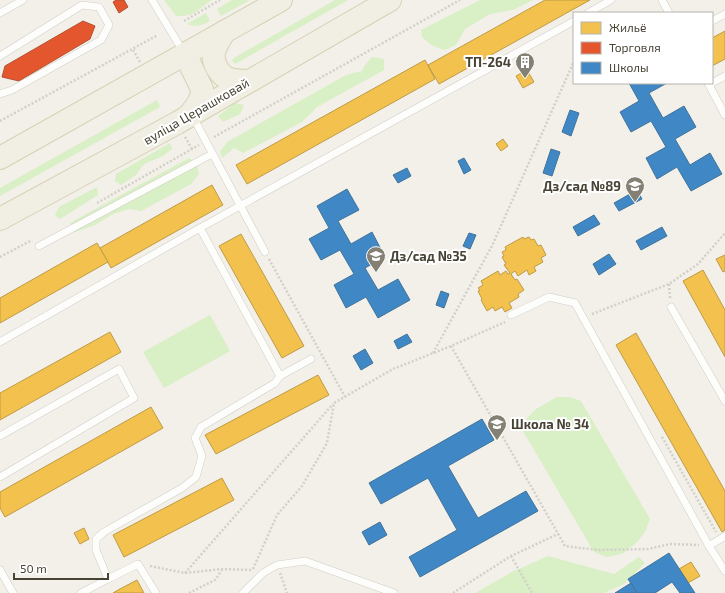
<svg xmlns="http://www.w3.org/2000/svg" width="725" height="593" font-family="'Exo 2',sans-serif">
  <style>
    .green { fill: #d9efc5 }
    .homes { fill: #f2c14e; stroke: #bf9b46 }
    .shops { fill: #e4572e; stroke: #b55130 }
    .schools { fill: #3f88c5; stroke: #42739a }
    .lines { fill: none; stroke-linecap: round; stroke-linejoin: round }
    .lane-casing { stroke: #d0cec6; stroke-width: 8 }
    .primary-casing { stroke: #d6d1b4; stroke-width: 24 }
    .path { stroke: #d2d0c9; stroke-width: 2.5; stroke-dasharray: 2 2; stroke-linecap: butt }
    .lane { stroke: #fdfdfc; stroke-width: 7 }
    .primary { stroke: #f1efe3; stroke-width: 22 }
    .labels { text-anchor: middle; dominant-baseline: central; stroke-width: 4; stroke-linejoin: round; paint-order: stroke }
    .poi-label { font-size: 13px; font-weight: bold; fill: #484334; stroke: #fff; text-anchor: end }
    .street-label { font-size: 13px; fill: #484334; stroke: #fff }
  </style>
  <rect width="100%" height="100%" fill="#f2f0e8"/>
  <g class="green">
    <path d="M164 0H212C197 9 196 17 176 16Z"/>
    <polygon points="232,0 250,0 221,16 217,9"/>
    <polygon points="335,0 348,0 237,63 235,64 232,60 234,58"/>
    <polygon points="480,0 533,0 513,10 490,14 465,29 456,45 444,50 431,45 422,37 421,30"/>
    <path d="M206 13 210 21C202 25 196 28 187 24Z"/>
    <polygon points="372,57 384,59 384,70 317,107 302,122 243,153 234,148 222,158 220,152 227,142 346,75 362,71 365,65"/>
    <polygon points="157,100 160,107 0,196 0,188"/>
    <polygon points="235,103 244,105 240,114 223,122 218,116"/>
    <polygon points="170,143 172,149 163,156 144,164 136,175 121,185 115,181 116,174"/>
    <polygon points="189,158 197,164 199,174 191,184 141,211 129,209 113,214 95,225 75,232 72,228 70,223 97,208"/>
    <polygon points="97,187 98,195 60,219 55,215 59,207"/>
    <polygon points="210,315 230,351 164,388 143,352"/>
    <polygon points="557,397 570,397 581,401 650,519 645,532 637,542 622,554 607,557 594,552 523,431 527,418 536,409"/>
    <polygon points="548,556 614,574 639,557 645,563 624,584 604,593 475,593 512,572"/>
  </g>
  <g class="homes">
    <polygon points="545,0 590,0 439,84 428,65"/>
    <polygon points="725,31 725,59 712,66 712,38"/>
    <polygon points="425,60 435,79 247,184 236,165"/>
    <polygon points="527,70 534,82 523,88 516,76"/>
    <polygon points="503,139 508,146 501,151 496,144"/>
    <polygon points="212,185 223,205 111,268 100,248"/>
    <polygon points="241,234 304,346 282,358 219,246"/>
    <polygon points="523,237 524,239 529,237 531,240 534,239 538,246 541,245 546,255 541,258 543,262 534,267 536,271 529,275 527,270 518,276 515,271 511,274 515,280 517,279 524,290 518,294 519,297 509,303 512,308 505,312 502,307 495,311 493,307 487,311 481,300 482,299 478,291 480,290 478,288 483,285 481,281 498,271 500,275 506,271 508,274 510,273 504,265 506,264 502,257 504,256 502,252 506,250 505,247"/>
    <polygon points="97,243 108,262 0,323 0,298"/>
    <polygon points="725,255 725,271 723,272 716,259"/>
    <polygon points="703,270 725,310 725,357 683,281"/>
    <polygon points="110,332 121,352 0,420 0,393"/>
    <polygon points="636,333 725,491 725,530 722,532 616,345"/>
    <polygon points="318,375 329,395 216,454 205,435"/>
    <polygon points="151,407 163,428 5,517 0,508 0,492"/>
    <polygon points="222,478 234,500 124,557 113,535"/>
    <polygon points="84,528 89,539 80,544 74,533"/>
    <polygon points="691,562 700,576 688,583 679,569"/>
    <polygon points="137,580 144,593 113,593 118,590"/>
  </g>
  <g class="shops">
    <polygon points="116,0 124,0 128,7 119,13 113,2"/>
    <polygon points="83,21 95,26 90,39 19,81 2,77 5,66"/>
  </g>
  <g class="schools">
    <polygon points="629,83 667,83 649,93 663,118 684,106 696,127 675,139 690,165 710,153 722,174 691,191 677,167 657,179 646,158 666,147 651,121 631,132 620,112 639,101"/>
    <polygon points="570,110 579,113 571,136 562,132"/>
    <polygon points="551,149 560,152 552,176 543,173"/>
    <polygon points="464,158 471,170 464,174 458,161"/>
    <polygon points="407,168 411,176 398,183 393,175"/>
    <polygon points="347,189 359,210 338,221 351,244 372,232 385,257 365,268 378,290 398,279 410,300 378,318 366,297 346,308 334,285 354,274 340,250 321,260 309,239 329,228 317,206"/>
    <polygon points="637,190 642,199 619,211 614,203"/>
    <polygon points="594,215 600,224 578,236 573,227"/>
    <polygon points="662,227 667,236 641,250 636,241"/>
    <polygon points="469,233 476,235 470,249 463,246"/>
    <polygon points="609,254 616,264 599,275 593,264"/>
    <polygon points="441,291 449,294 444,308 436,305"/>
    <polygon points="407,334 412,342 398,349 394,341"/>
    <polygon points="365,349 373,363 361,370 353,356"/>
    <polygon points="482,419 494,440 448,466 478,518 526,491 538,511 420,577 409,557 457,530 428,478 381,504 369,483"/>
    <polygon points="380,522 387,535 369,545 362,532"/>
    <polygon points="669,553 695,593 680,593 672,582 655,593 637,593 628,579"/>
    <polygon points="631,583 637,593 615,593"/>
  </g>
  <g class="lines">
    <g class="lane-casing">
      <g id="lane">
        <polyline points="152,0 184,53"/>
        <polyline points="662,0 669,13"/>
        <polyline points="0,13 23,0"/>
        <polyline points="588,13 611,0"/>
        <polyline points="712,21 725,14"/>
        <polyline points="0,56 82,5 99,7 109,25 101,40 12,90 0,94"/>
        <polyline points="708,83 725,115"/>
        <polyline points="712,83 725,76"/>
        <polyline points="193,117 265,252"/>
        <polyline points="39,246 212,154"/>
        <polyline points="671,307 725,401"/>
        <polyline points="511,315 549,297 575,303 709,546 725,536"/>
        <polyline points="0,342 200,228 574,21"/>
        <polyline points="280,376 311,359"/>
        <polyline points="0,436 119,369 134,398 0,477"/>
        <polyline points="709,546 725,571"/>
        <polyline points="0,570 13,593"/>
        <polyline points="108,579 138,564 156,593"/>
        <polyline points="81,593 108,579 96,550 96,539 104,532 182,488 196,477 202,456 195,438 201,427 275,383 280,376 200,228"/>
        <polyline points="243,593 263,573 277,565 305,561 394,593"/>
      </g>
    </g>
    <g class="primary-casing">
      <g id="primary">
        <path d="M224 32C221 38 216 45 214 52 212 62 219 76 230 79 236 81 243 81 249 81"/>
        <path d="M185 54 202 89C203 99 196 107 190 114"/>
        <polyline points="0,158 281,0"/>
        <polyline points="0,219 177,123 390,0"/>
      </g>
    </g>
    <g class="path">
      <polyline points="184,21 220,0"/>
      <polyline points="133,50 140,62"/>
      <polyline points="0,121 158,35"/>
      <polyline points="185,137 192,149"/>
      <polyline points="214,137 460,0"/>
      <polyline points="97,203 199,145"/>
      <polyline points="0,257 32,240"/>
      <polyline points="269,259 345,397"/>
      <polyline points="669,284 670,298"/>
      <polyline points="592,314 669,284 698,264 725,233"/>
      <polyline points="451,346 565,546 598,550 648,549 670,544 699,545"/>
      <polyline points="433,353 492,246 574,61"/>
      <polyline points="662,437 716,532"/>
      <polyline points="511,556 532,593"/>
      <polyline points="150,566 185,573 222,569 252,570"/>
      <polyline points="253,569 277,515 302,486 327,443 334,403 393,369 451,346 505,322"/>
      <polyline points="185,573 333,404"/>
      <polyline points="280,573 287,593"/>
      <polyline points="189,593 215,580 222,570"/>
      <polyline points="453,593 511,556 558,534"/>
    </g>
    <use href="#lane" class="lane"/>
    <use href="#primary" class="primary"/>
  </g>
  <defs>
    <g id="building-pin" transform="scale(1)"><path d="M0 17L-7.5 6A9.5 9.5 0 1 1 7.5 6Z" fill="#848073" stroke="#fff"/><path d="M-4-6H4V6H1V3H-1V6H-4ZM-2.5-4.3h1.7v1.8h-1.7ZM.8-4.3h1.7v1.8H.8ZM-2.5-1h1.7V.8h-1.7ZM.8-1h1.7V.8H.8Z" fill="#fff"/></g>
    <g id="school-pin" transform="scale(1)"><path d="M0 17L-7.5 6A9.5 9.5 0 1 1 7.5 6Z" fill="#848073" stroke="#fff"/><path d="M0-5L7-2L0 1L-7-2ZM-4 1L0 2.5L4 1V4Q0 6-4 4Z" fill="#fff"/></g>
  </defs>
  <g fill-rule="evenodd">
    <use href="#building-pin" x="525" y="62"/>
    <use href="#school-pin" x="635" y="186"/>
    <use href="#school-pin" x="376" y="256"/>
    <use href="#school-pin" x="497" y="424"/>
  </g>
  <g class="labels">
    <g class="poi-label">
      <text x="511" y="62">ТП-264</text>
      <text x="621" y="186">Дз/сад №89</text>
      <text x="390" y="256" text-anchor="start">Дз/сад №35</text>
      <text x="511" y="424" text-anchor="start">Школа № 34</text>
    </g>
    <g class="street-label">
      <text transform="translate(196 111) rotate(-30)">вуліца Церашковай</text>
    </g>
  </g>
  <rect x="573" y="12" width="140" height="72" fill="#ffffff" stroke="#b6b4ae"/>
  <rect x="581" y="22" width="20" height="12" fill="#f2c14e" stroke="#b6b4ae"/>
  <text x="609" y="32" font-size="12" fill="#484334">Жильё</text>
  <rect x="581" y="42" width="20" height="12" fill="#e4572e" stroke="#b6b4ae"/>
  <text x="609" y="52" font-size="12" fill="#484334">Торговля</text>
  <rect x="581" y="62" width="20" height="12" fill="#3f88c5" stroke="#b6b4ae"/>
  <text x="609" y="72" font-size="12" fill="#484334">Школы</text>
  <path d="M14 573v6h94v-6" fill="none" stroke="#484334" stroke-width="2"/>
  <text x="20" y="573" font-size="12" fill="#484334" stroke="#ffffff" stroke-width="3" paint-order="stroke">50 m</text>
</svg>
